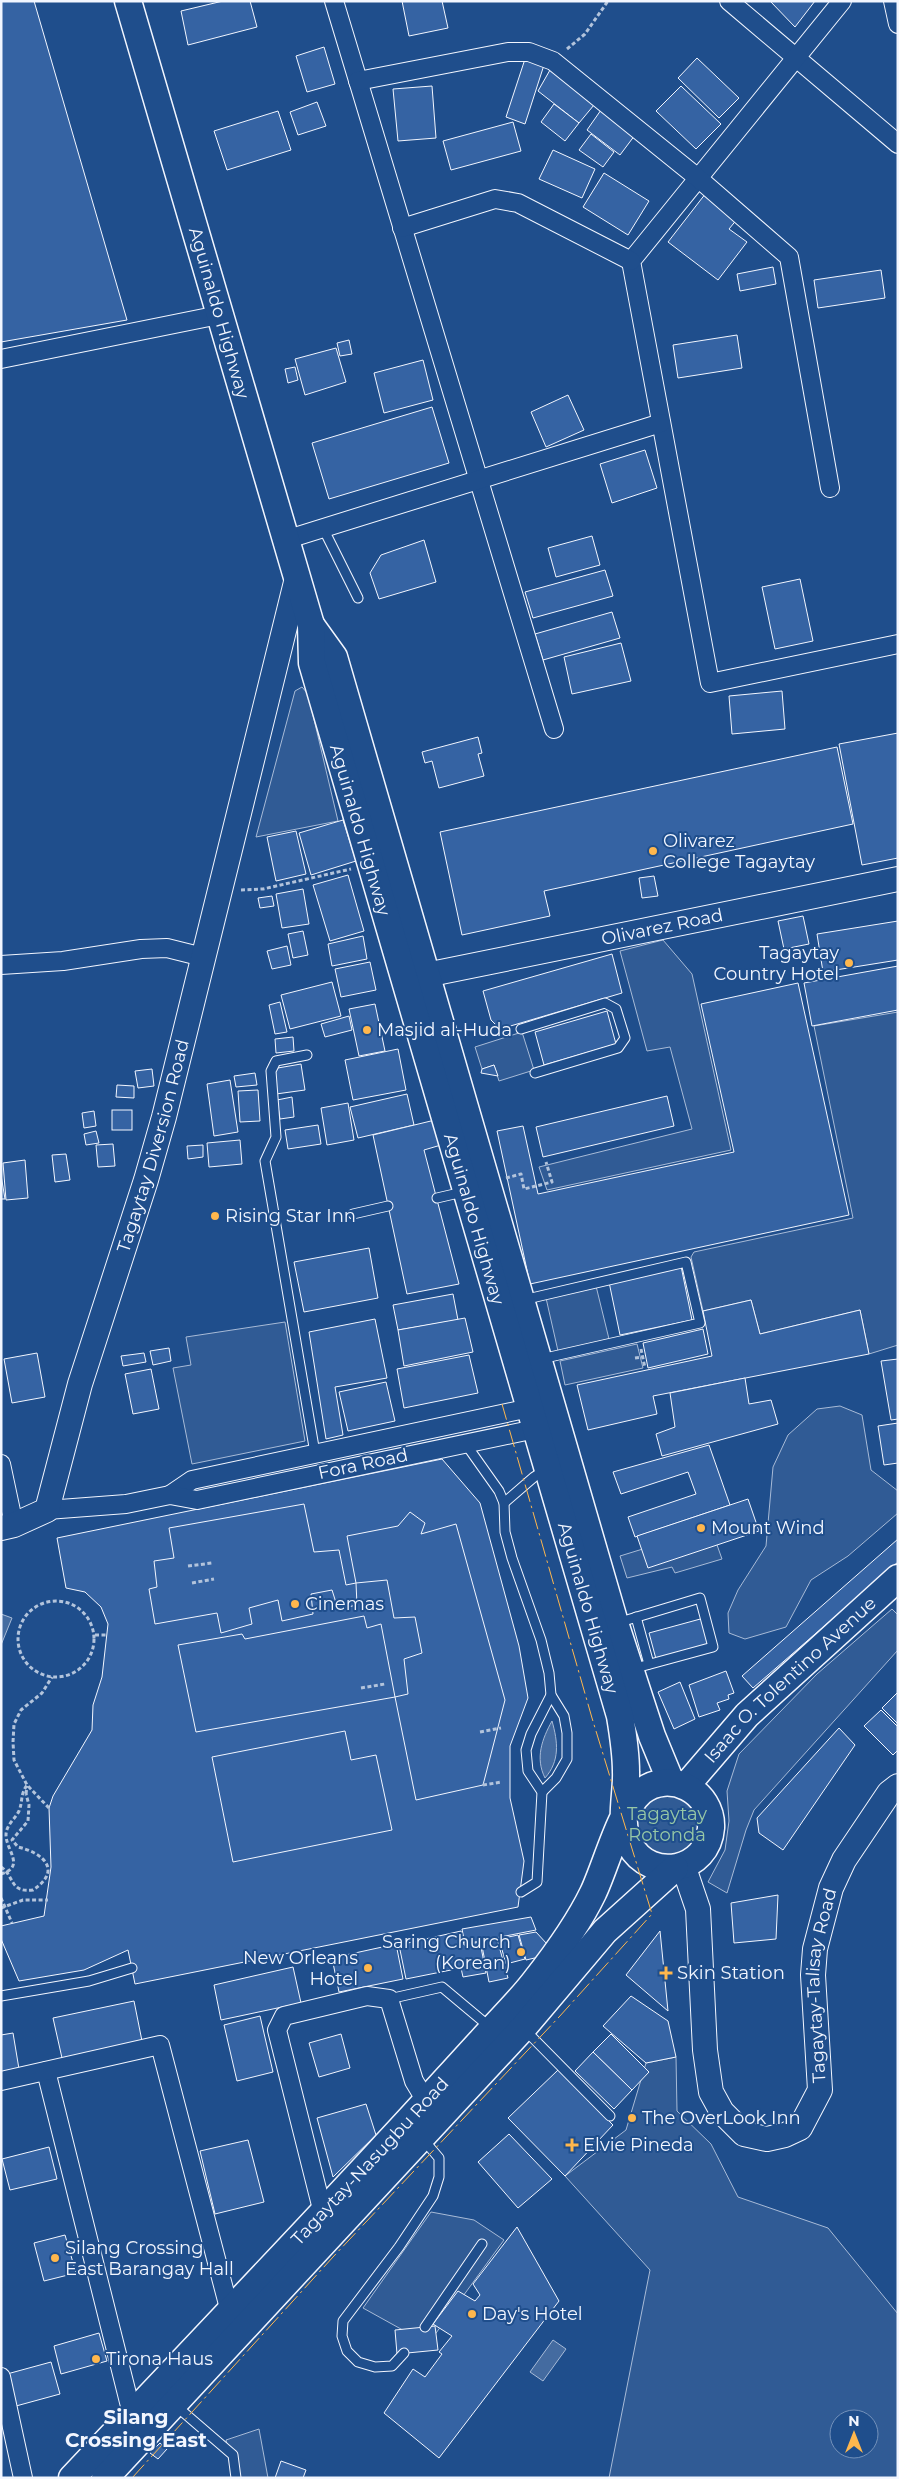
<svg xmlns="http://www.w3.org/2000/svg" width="899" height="2479" font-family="Montserrat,sans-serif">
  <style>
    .built { fill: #305b95; stroke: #a8bbd7; fill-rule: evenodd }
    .water { fill: #446ba0; stroke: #a8bbd7 }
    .building { fill: #3563a3; stroke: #f2f6ff }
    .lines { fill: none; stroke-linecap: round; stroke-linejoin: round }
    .lane-casing { stroke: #f2f6ff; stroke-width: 11 }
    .street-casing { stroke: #f2f6ff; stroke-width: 20 }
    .secondary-casing { stroke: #f2f6ff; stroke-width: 26 }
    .primary-casing { stroke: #f2f6ff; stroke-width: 29 }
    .path { stroke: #b3c4dc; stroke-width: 3; stroke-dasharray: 4 2.5; stroke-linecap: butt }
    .lane { stroke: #1f4e8c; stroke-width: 9 }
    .street { stroke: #1f4e8c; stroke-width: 18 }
    .secondary { stroke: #1f4e8c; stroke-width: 24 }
    .primary { stroke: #1f4e8c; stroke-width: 26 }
    .path-bridge { stroke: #b3c4dc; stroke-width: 3; stroke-dasharray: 4 2.5; stroke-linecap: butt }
    .power { stroke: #ffb74d; stroke-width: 1; stroke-dasharray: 18 4 2.5 4; stroke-linecap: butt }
    .poi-dot { fill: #ffb74d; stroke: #1f4e8c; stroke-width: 2 }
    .labels { text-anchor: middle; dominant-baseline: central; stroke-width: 4; stroke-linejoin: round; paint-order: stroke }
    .street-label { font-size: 18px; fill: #f2f6ff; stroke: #1f4e8c }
    .poi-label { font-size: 18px; fill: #f2f6ff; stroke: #1f4e8c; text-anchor: start }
    .park-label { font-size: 18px; fill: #97c8a6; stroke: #1f4e8c }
    .quarter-label { font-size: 20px; font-weight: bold; fill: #f2f6ff; stroke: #1f4e8c }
  </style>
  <rect width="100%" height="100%" fill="#1f4e8c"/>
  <g class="built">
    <polygon points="302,687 308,694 338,821 256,837 295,691"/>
    <polygon points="663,940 692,974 731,1150 547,1190 539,1167 692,1129 670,1047 647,1051 620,951"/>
    <polygon points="898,1012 898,1345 869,1354 860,1310 760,1334 751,1300 703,1311 691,1257 694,1252 853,1218 814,1026"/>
    <polygon points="522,1032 534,1070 499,1081 494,1065 482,1069 475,1047"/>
    <polygon points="596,1286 609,1339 558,1351 546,1298"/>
    <polygon points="285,1322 305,1441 192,1464 173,1368 191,1365 186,1337"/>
    <polygon points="637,1344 643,1368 565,1385 560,1361"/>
    <polygon points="840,1406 862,1415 871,1470 898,1491 898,1513 848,1556 811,1580 786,1627 745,1639 729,1633 728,1613 738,1590 766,1546 773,1467 788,1435 817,1409"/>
    <polygon points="711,1528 722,1559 675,1573 672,1567 627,1578 620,1556"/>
    <polygon points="892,1609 898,1615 898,1650 754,1810 746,1830 727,1893 708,1882 725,1850 729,1821 727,1791 739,1754 817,1674"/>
    <polygon points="659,1793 680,1795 696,1809 699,1830 690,1848 670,1857 650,1852 636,1836 636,1814"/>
    <path d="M676 2057 677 2111 711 2144 738 2197 828 2228 898 2314V2478H609L650 2270 565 2176 626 2130 646 2063ZM839 2419H869V2449H839Z"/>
    <polygon points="431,2212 474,2220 504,2240 428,2344 363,2308"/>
    <polygon points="259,2429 268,2478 235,2478 226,2440"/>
  </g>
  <g class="water">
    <polygon points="1,1614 12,1618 1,1645"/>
    <path d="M552 1721C558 1742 560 1761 545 1778 535 1758 542 1739 552 1721Z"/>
    <polygon points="553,2340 566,2349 543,2381 530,2372"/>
  </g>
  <g class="building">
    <polygon points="1,1 34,1 127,320 1,342"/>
    <polygon points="223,1 250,1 257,27 188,45 181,11"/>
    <polygon points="402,1 442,1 448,28 409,36"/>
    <polygon points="770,1 815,1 795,27"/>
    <polygon points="324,47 335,84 307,92 296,56"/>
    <polygon points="697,58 739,98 719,118 678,78"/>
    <polygon points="525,59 544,65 525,124 506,117"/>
    <polygon points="550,70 594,105 579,123 538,91"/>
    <polygon points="432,86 436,138 398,141 393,89"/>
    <polygon points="681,86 721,124 696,149 656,111"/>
    <polygon points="317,102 326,126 298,135 290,112"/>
    <polygon points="554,104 579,123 565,141 541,122"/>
    <polygon points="601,110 635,135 620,155 587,130"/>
    <polygon points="278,111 291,150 227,170 214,131"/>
    <polygon points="513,122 521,151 451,170 443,141"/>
    <polygon points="591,134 614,152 603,167 579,150"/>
    <polygon points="553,150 595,169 582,198 539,179"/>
    <polygon points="604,173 649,201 628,235 583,207"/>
    <polygon points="706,193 738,218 729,229 747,242 718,280 668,242"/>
    <polygon points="773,267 776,284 740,291 737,274"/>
    <polygon points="881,270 885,298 818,308 814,280"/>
    <polygon points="737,335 742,368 678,378 673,345"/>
    <polygon points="349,340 352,354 340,356 337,343"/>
    <polygon points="336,348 346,382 305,395 295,359"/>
    <polygon points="423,360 433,400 384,413 374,373"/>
    <polygon points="295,367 298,380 288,383 285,369"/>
    <polygon points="568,395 584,430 546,447 531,412"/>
    <polygon points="432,407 449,463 329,499 312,443"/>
    <polygon points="645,450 657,488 612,503 600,464"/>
    <polygon points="592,536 600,565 556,577 548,548"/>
    <polygon points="424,540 436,582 379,599 370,573 381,555"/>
    <polygon points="605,570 613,596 533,618 525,592"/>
    <polygon points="800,579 813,641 775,649 762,587"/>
    <polygon points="612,612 620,638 543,660 535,634"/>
    <polygon points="621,643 631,681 572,694 564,657"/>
    <polygon points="782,691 785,729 732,734 729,696"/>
    <polygon points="898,733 898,858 862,865 839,744"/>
    <polygon points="478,737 482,753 478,754 484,776 439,788 432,761 425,763 422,752"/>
    <polygon points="837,747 853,824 544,891 550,916 462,935 440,832"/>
    <polygon points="343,820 356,861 311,875 299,833"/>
    <polygon points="296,831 306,874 276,881 267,837"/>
    <polygon points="348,875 364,931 330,941 313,885"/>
    <polygon points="654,876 658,896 642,898 639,878"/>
    <polygon points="303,889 309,924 282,928 276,894"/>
    <polygon points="272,896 274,906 260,908 258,898"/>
    <polygon points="803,916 809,944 784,949 778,921"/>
    <polygon points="898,921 898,960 823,972 817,934"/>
    <polygon points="303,931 308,955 293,958 288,934"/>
    <polygon points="363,936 367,959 332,966 328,944"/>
    <polygon points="287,946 291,965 272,969 267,951"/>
    <polygon points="612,954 622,993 507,1027 497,1026 491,1020 483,991"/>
    <polygon points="370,962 376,990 341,997 335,969"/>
    <polygon points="898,966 898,1010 812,1026 804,983"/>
    <polygon points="332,982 341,1016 290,1029 281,995"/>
    <polygon points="798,983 849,1215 530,1284 497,1131 523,1126 538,1194 734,1152 701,1004"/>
    <polygon points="280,1002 287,1032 275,1034 269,1005"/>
    <polygon points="375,1004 385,1051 359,1056 349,1009"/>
    <polygon points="607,1011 616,1044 544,1065 535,1032"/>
    <polygon points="349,1016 352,1030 325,1037 321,1024"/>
    <polygon points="293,1037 294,1051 276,1053 275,1039"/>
    <polygon points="398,1049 406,1090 353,1100 345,1060"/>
    <polygon points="301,1064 305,1090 276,1094 272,1069"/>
    <polygon points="494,1065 498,1076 481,1073 482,1069"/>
    <polygon points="152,1069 154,1086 138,1088 135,1071"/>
    <polygon points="255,1073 257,1085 236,1087 234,1076"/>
    <polygon points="230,1080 238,1132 214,1136 207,1084"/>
    <polygon points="117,1085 134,1086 134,1098 116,1097"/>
    <polygon points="258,1090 260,1121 240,1122 238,1091"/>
    <polygon points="407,1094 414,1125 358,1138 350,1107"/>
    <polygon points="667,1096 674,1126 543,1157 536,1127"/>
    <polygon points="292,1097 294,1117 280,1119 277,1100"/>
    <polygon points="348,1103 354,1140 327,1145 321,1108"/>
    <rect x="112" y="1110" width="20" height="20"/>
    <polygon points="94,1111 96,1126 84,1128 82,1113"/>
    <polygon points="435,1120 441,1145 424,1150 459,1284 407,1294 373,1135"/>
    <polygon points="318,1125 321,1144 288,1149 285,1130"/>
    <polygon points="96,1131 99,1143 86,1145 84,1134"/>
    <polygon points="240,1140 242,1164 209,1167 207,1143"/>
    <polygon points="113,1144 115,1166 98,1167 96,1145"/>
    <polygon points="203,1145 203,1157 188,1159 187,1146"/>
    <polygon points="66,1154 70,1180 55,1182 52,1155"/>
    <polygon points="25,1160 28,1198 6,1200 3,1163"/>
    <polygon points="1,1175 5,1199 1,1199"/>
    <polygon points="369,1248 378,1298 304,1312 294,1262"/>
    <polygon points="681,1266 692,1320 620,1335 609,1282"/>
    <polygon points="453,1294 458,1320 398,1330 393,1305"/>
    <polygon points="751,1300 760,1334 860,1310 869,1354 653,1396 657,1414 588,1430 577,1385 712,1356 703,1311"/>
    <polygon points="465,1318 473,1352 404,1366 398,1330"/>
    <polygon points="375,1319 387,1378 335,1387 343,1435 326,1439 309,1332"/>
    <polygon points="703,1329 708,1354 648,1368 643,1343"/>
    <polygon points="169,1348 171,1361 153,1365 150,1351"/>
    <polygon points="37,1353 45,1397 12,1403 4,1359"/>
    <polygon points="144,1353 146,1362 123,1366 121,1356"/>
    <polygon points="469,1355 478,1393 404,1408 397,1369"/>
    <polygon points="898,1359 898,1419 891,1420 881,1361"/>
    <polygon points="151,1369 159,1409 133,1414 125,1374"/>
    <polygon points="745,1378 749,1404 771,1400 778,1424 662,1456 656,1434 675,1427 670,1393"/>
    <polygon points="386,1382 395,1421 348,1431 339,1392"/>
    <polygon points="898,1423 898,1463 884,1465 878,1426"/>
    <polygon points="709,1445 730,1505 635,1537 628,1517 696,1494 688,1472 621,1494 613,1472"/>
    <polygon points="442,1459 480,1503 519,1646 528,1698 510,1746 510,1798 524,1861 518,1907 135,1984 128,1950 84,1970 19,1981 1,1939 1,1926 44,1916 51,1867 49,1808 53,1796 92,1730 93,1705 102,1677 108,1624 101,1607 85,1592 66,1588 57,1538"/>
    <polygon points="748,1499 759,1531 648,1568 637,1536"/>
    <polygon points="304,1504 314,1552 339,1550 346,1585 356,1583 357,1605 338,1609 332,1590 311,1594 313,1614 282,1621 278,1600 249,1608 252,1624 221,1633 217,1613 155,1624 149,1589 157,1587 154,1561 174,1558 169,1528"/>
    <polygon points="410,1512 425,1523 421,1534 456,1524 505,1700 483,1785 416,1800 395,1697 408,1694 404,1659 422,1653 415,1617 394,1618 387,1580 356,1583 347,1536 398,1526"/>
    <polygon points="898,1539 898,1562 753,1688 742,1676"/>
    <polygon points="364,1616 367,1628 381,1624 395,1697 196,1732 178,1645 242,1634 245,1639"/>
    <polygon points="704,1618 711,1644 656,1659 649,1633"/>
    <polygon points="726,1671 734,1693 728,1695 729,1699 717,1703 720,1710 699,1717 689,1685"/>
    <polygon points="680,1682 695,1719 674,1729 658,1692"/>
    <polygon points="898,1692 898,1724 882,1708"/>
    <polygon points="881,1710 898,1727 898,1750 893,1755 864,1726"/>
    <polygon points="839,1728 855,1745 783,1850 759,1833 757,1818"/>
    <polygon points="345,1731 351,1760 376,1755 392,1830 233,1862 212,1757"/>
    <polygon points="778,1895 776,1939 734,1943 731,1903"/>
    <polygon points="531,1917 536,1930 465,1944 462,1929"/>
    <polygon points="461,1931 464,1945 480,1942 486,1973 463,1977 461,1968 406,1979 399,1945"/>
    <polygon points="660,1931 668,2011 626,1975"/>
    <polygon points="536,1932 547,1944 539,1957 526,1960 519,1935"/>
    <polygon points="518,1935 525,1959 506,1964 499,1939"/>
    <polygon points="497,1939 508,1978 489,1982 481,1941"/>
    <polygon points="396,1944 403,1979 339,1992 332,1958"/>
    <polygon points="293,1967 301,2003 221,2020 214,1985"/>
    <polygon points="631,1996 668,2021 676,2057 646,2063 603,2026"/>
    <polygon points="134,2001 142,2041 62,2058 53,2018"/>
    <polygon points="260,2016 273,2072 237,2081 224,2025"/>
    <polygon points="13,2033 19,2069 1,2072 1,2035"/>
    <polygon points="341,2034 350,2068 319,2077 309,2043"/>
    <polygon points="611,2034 649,2072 632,2090 593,2052"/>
    <polygon points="593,2052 632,2090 614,2109 575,2071"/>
    <polygon points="558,2070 613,2125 565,2176 508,2118"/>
    <polygon points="366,2104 376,2135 333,2177 317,2118"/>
    <polygon points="509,2134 552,2179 518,2208 478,2162"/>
    <polygon points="248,2140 264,2202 215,2214 200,2151"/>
    <polygon points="49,2147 57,2179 10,2190 2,2159"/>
    <polygon points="517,2227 559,2301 439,2458 384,2413 413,2369 425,2377 442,2354 439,2352 452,2336 433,2324 458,2291 475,2301 480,2295 473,2284"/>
    <polygon points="65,2235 76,2273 44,2281 34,2243"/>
    <polygon points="435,2326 438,2350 397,2354 395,2330"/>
    <polygon points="99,2333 107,2361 61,2374 54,2346"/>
    <polygon points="51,2362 60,2394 16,2406 7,2374"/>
    <polygon points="160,2443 167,2449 158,2459 150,2453"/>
    <polygon points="281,2461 306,2470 303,2478 275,2478"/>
  </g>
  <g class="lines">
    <g class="lane-casing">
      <g id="lane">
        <polyline points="323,528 358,598"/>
        <polyline points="521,1029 605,1003 616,1009 625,1038 618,1048 535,1073"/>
        <polyline points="307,1055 276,1061 271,1071 276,1137 265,1161 315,1453"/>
        <polyline points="437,1198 463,1192"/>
        <polyline points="353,1214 388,1206"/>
        <polyline points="523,1300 686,1262 700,1323 541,1359"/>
        <polyline points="465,1443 499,1491 504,1503 505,1532 512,1558 541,1640 549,1673 551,1695 564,1716 567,1733 567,1759 556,1778 542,1792"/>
        <polyline points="504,1503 534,1477 545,1470"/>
        <polyline points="636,1617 649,1664"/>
        <polyline points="617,1623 700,1598 713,1647 632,1669"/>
        <polyline points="521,1892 537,1882 542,1792 528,1771 526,1750 531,1734 551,1695"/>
        <polyline points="1,1996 89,1981 132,1968"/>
        <polyline points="389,1999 442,1987 491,2028"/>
        <polyline points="525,2030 610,2116"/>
        <polyline points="425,2327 482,2244"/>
        <polyline points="404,2353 392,2366 375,2367 358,2362 347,2351 342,2336 343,2321 399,2247 433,2196 439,2177 439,2158 422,2138"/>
        <polyline points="175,2405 233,2455 236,2478"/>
      </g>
    </g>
    <g class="street-casing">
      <g id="street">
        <polyline points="334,1 554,729"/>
        <polyline points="729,1 898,144"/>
        <polyline points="842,1 631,261 710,683 898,644"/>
        <polyline points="893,1 898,24"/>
        <polyline points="358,81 508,52 529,52 553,61 698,178 789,257 830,488"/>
        <polyline points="402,228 495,199 518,203 631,261"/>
        <polyline points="1,359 219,315"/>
        <polyline points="285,540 661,423"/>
        <polyline points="1,965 63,961 141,949 167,948 203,957"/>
        <polyline points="1,1464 14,1525"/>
        <polyline points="170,1495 192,1480 539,1406"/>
        <polyline points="47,1510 126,1504 170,1495 197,1500 545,1427"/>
        <polyline points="46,2071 132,2414"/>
        <polyline points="1,2081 160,2045 230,2312"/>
        <polyline points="323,2213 277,2030 284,2016 367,1996 389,1999 414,2081 426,2101"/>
        <polyline points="1,2377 23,2478"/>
      </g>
    </g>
    <g class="secondary-casing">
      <g id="secondary">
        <path id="s1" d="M426 975 898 879"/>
        <path id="s2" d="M1 1528 14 1525 47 1510 80 1384 146 1180 164 1117 297 578"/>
        <path id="s3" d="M683 1865 698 1909 705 2050 711 2092 722 2112 744 2134 767 2139 785 2135 800 2128 820 2090 813 1975 815 1949 831 1888 844 1860 889 1793 898 1786"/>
      </g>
    </g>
    <g class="primary-casing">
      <g id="primary">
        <polyline points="311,625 334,657 615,1623 652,1736 671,1782"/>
        <path id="s4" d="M686 1786 747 1715 898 1578"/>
        <path id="s5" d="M72 2478C175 2369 278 2261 380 2151 414 2115 447 2078 481 2041 499 2021 519 2002 535 1981 557 1953 578 1924 593 1893 606 1866 620 1810 641 1792 669 1769 713 1791 711 1828 708 1871 651 1883 630 1845 618 1825 627 1794 626 1772 626 1753 623 1734 620 1716L312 663 311 625 128 1"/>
        <polyline points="105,2478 523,2028 605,1931 675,1868"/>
      </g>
    </g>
    <g class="path">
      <polyline points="567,49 585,34 608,1"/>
      <polyline points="241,890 263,889 351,869"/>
      <polyline points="506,1178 521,1174 524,1189 552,1182 546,1162"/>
      <polyline points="641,1349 645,1368"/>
      <polyline points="635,1358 643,1357"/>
      <polyline points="188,1566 212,1563"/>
      <polyline points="192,1583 214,1579"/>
      <circle cx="56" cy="1639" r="38"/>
      <polyline points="95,1635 106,1635"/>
      <polyline points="361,1688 385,1684"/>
      <polyline points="480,1732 501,1728"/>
      <polyline points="483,1785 502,1782"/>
      <polyline points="26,1794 27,1786"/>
      <polyline points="49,1808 27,1785 14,1760 13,1742 14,1724 21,1710 42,1693 52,1677"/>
      <path d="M1 1874C26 1867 6 1850 6 1835 6 1825 15 1819 19 1811 23 1801 20 1795 27 1785"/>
      <polyline points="1,1908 23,1900 48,1900"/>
    </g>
    <use href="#lane" class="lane"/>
    <use href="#street" class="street"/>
    <use href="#secondary" class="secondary"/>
    <use href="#primary" class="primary"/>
    <g class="path-bridge">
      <path d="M1 1867C15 1876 9 1893 33 1890 63 1870 43 1853 18 1847L12 1840 28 1821 29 1805 26 1794"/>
      <polyline points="1,1898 12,1923"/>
    </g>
    <polyline class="power" points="132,2478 333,2257 559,2017 652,1914 592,1718 502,1404"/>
  </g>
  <g class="poi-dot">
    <circle cx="653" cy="851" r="5"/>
    <circle cx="849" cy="963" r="5"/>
    <circle cx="367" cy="1030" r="5"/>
    <circle cx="215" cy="1216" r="5"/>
    <circle cx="701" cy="1528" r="5"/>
    <circle cx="295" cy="1604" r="5"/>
    <circle cx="521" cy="1952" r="5"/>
    <circle cx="368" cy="1968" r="5"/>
    <path d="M663.5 1965.5h5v5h5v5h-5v5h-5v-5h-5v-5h5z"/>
    <circle cx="632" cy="2118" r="5"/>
    <path d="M569.5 2137.5h5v5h5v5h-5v5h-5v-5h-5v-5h5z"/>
    <circle cx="55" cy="2258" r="5"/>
    <circle cx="472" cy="2314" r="5"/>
    <circle cx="96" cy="2359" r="5"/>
  </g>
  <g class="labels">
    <g class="street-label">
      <text transform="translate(219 313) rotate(74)">Aguinaldo Highway</text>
      <text transform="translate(360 830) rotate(74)">Aguinaldo Highway</text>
      <text stroke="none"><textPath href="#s1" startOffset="241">Olivarez Road</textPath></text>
      <text stroke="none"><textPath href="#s2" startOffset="429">Tagaytay Diversion Road</textPath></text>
      <text transform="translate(474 1219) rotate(74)">Aguinaldo Highway</text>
      <text transform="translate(363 1464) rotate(-12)">Fora Road</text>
      <text transform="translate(588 1608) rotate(74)">Aguinaldo Highway</text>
      <text stroke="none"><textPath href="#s4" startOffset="149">Isaac O. Tolentino Avenue</textPath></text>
      <text stroke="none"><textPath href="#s3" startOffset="491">Tagaytay-Talisay Road</textPath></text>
      <text stroke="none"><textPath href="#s5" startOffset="435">Tagaytay-Nasugbu Road</textPath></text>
    </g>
    <g class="poi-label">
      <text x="663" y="841">Olivarez<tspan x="663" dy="21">College Tagaytay</tspan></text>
      <text x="839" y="953" text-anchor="end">Tagaytay<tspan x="839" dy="21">Country Hotel</tspan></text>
      <text x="377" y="1030">Masjid al-Huda</text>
      <text x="225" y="1216">Rising Star Inn</text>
      <text x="711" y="1528">Mount Wind</text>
      <text x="305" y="1604">Cinemas</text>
      <text x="511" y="1942" text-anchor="end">Saring Church<tspan x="511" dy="21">(Korean)</tspan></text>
      <text x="358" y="1958" text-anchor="end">New Orleans<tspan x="358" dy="21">Hotel</tspan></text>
      <text x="677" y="1973">Skin Station</text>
      <text x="642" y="2118">The OverLook Inn</text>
      <text x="583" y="2145">Elvie Pineda</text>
      <text x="65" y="2248">Silang Crossing<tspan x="65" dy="21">East Barangay Hall</tspan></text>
      <text x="482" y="2314">Day's Hotel</text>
      <text x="106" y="2359">Tirona Haus</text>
    </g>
    <g class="park-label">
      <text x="667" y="1814">Tagaytay<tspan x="667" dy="21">Rotonda</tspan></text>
    </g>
    <g class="quarter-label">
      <text x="136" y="2417">Silang<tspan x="136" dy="23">Crossing East</tspan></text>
    </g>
  </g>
  <rect width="899" height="2479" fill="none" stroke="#f2f6ff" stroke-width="5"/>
  <g transform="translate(854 2434)"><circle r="24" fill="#1f4e8c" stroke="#7391ba"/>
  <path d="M0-4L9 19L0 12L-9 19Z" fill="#ffb74d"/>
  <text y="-8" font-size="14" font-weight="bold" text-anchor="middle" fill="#f2f6ff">N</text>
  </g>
</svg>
